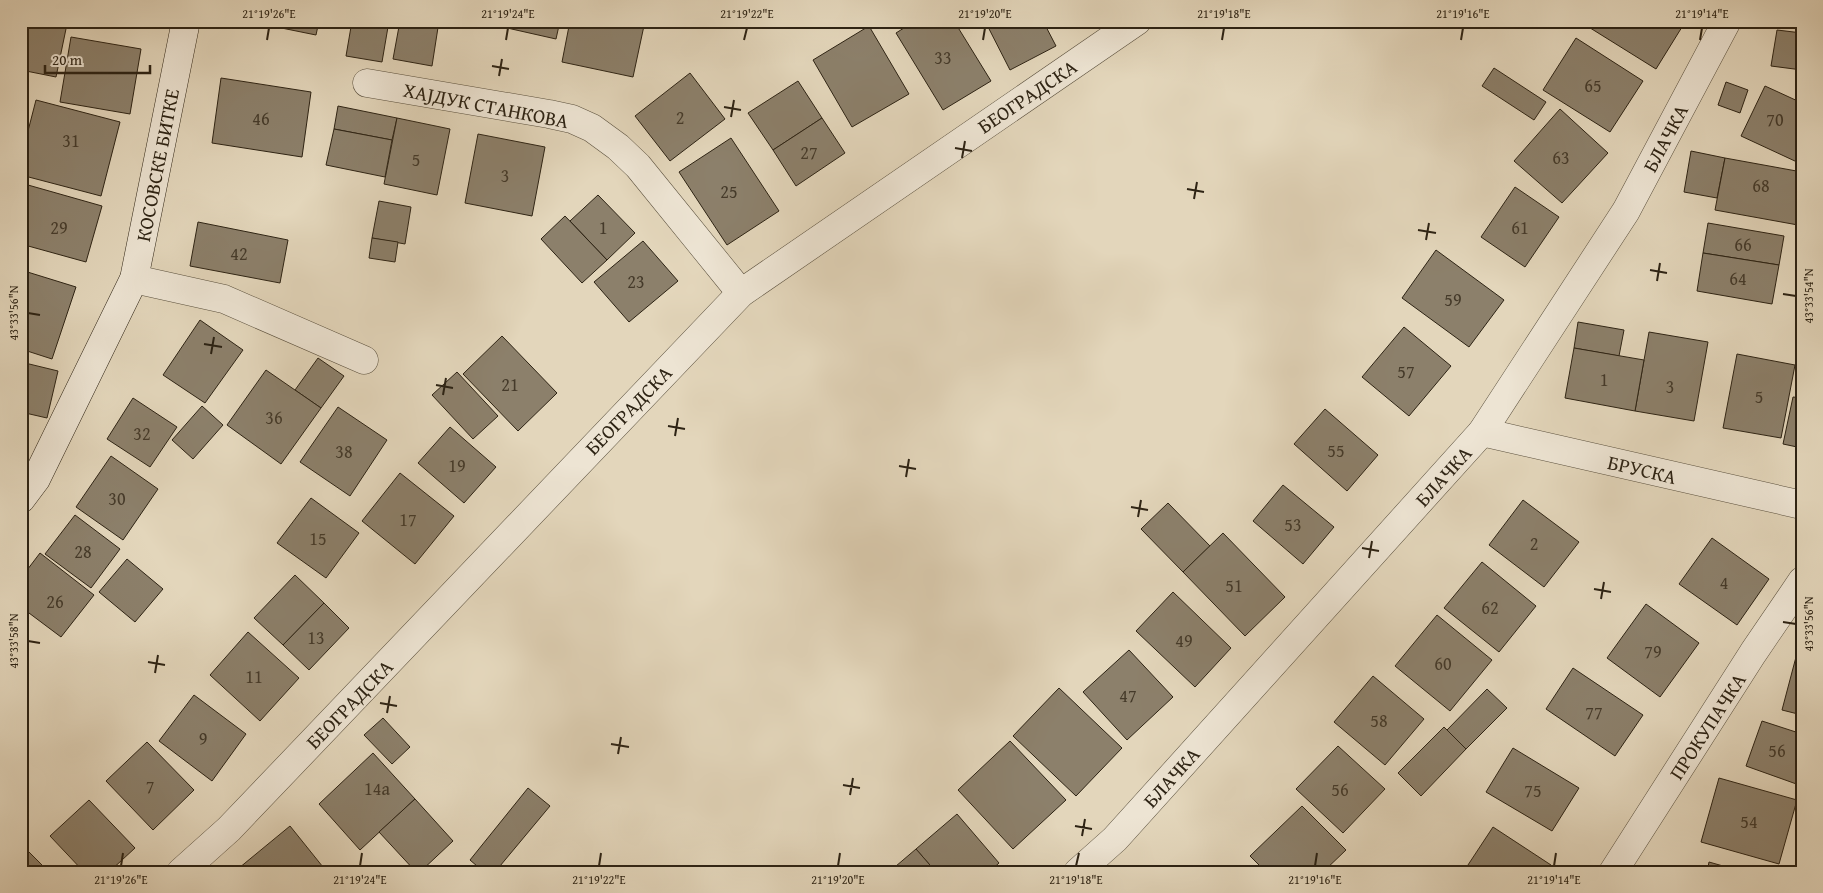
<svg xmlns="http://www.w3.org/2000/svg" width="1823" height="893" font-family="'Gentium Book Plus',serif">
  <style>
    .building { fill: #8c806b; stroke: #2d2314 }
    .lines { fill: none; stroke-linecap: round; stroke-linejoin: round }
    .street-casing { stroke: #5a503e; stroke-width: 29 }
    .secondary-casing { stroke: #2d2314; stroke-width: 29 }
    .street { stroke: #ede4d3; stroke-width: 28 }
    .secondary { stroke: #ede4d3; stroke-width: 28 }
    .ticks { fill: none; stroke: #2d2314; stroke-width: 2 }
    .labels { text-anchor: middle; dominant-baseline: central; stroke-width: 4; stroke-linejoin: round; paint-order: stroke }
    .number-label { font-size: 18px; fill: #453a2a }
    .street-label { font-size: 20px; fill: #2d2314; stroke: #ede4d3 }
    .neatline { fill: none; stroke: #2d2314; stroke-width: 2 }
    .ticks-label { font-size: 12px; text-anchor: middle; fill: #2d2314 }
  </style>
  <rect width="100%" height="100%" fill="#e3d6bb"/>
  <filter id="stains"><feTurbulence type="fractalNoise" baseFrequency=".004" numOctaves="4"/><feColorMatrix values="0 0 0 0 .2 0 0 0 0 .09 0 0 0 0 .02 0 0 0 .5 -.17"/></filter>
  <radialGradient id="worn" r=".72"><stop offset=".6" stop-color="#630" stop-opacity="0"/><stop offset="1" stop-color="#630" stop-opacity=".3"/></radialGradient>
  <g class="building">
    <polygon points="21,21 53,21 67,24 56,77 21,70"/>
    <polygon points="247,21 319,21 316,35"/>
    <polygon points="352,21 389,21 382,62 346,56"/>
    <polygon points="400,21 439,21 432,66 393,59"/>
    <polygon points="485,21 560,21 556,39 485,23"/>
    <polygon points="570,21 645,21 633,77 562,62"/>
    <polygon points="915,21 954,21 991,81 943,110 896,33"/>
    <polygon points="985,21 1043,21 1056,46 1010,70"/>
    <polygon points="1589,21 1672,21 1682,27 1656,69 1587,26"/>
    <polygon points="869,26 909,94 852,127 813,60"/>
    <polygon points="1777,30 1802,33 1802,70 1771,66"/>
    <polygon points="71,37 141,49 130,114 60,102"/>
    <polygon points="1576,38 1643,81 1610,132 1543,90"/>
    <polygon points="1494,68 1546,102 1534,120 1482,86"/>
    <polygon points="690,73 725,119 670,161 635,116"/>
    <polygon points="221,78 311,92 302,157 212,143"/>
    <polygon points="798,81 822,118 773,150 748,113"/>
    <polygon points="1726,82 1748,90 1740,113 1718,105"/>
    <polygon points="1765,86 1802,103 1802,151 1797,162 1741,136"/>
    <polygon points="36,100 120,122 101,196 21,175 21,158"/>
    <polygon points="338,106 397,118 392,140 334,129"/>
    <polygon points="1560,109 1608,153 1562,203 1514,161"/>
    <polygon points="397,118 450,129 437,195 384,184"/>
    <polygon points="822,118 845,153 796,186 773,150"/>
    <polygon points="334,129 392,140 385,177 326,165"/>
    <polygon points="478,134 545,147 532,216 465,203"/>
    <polygon points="731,138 779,211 727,245 679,172"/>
    <polygon points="1691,151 1725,158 1717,198 1684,192"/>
    <polygon points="1725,158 1802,172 1802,204 1798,225 1715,210"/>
    <polygon points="28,185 102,206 86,262 21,244 21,209"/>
    <polygon points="1515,187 1559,217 1525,267 1481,237"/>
    <polygon points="598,195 635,233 607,260 570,221"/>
    <polygon points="379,201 411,207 405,244 372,238"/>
    <polygon points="565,216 607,260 582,283 541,239"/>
    <polygon points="198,222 288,240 280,283 190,266"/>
    <polygon points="1708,223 1784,236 1779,265 1703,253"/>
    <polygon points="372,238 398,242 395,262 369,258"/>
    <polygon points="643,241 678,281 629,322 594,282"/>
    <polygon points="1436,250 1504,300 1469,347 1402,298"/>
    <polygon points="1703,253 1779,265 1772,304 1697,291"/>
    <polygon points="21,270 76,287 52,359 21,349"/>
    <polygon points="200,320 243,350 205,403 163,375"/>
    <polygon points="1578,322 1624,330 1619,356 1574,348"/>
    <polygon points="1404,327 1451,366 1409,416 1362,377"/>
    <polygon points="1649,332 1708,342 1694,421 1635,411"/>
    <polygon points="502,336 557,393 518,431 463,374"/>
    <polygon points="1574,348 1644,360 1635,411 1565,398"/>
    <polygon points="1737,354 1795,365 1781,438 1723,428"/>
    <polygon points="318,358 344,376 321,408 295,390"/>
    <polygon points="21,362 58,371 47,418 21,412"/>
    <polygon points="266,370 321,408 281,464 227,425"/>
    <polygon points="457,372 498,416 473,439 432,395"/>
    <polygon points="1793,397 1802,398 1802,448 1783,444"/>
    <polygon points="133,398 177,427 150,467 107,439"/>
    <polygon points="202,406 223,425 193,459 172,440"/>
    <polygon points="338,407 387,440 350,496 300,462"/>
    <polygon points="1325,409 1378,455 1347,491 1294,444"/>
    <polygon points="450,427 496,467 464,503 418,463"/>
    <polygon points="111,456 158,489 123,540 76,507"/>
    <polygon points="400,473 454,516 415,564 362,521"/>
    <polygon points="1283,485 1334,527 1303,564 1253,521"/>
    <polygon points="311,498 359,533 326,578 277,543"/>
    <polygon points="1523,500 1579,542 1544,587 1489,545"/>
    <polygon points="1168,503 1210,546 1183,572 1141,529"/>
    <polygon points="75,515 120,549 91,588 45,554"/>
    <polygon points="1223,533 1285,597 1245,636 1183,572"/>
    <polygon points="1712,538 1769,579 1737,625 1679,584"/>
    <polygon points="40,553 94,595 61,637 21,607 21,578"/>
    <polygon points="127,559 163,589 135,622 99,592"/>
    <polygon points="1482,562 1536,606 1499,652 1444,608"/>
    <polygon points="295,575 324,603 283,645 254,618"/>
    <polygon points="1173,592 1231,648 1195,687 1136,631"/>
    <polygon points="324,603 349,628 309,670 283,645"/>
    <polygon points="1646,604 1699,643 1660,697 1607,658"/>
    <polygon points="1437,615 1492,660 1450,711 1395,666"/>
    <polygon points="248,632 299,678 260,721 210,675"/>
    <polygon points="1129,650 1173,697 1127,740 1083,692"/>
    <polygon points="1796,657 1802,659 1802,715 1782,710"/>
    <polygon points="1573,668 1643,715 1615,756 1546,709"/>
    <polygon points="1373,676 1424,719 1385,765 1334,722"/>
    <polygon points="1059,688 1122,748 1076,796 1013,736"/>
    <polygon points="1487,689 1507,708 1466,749 1447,730"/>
    <polygon points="194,695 246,734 212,781 159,741"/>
    <polygon points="383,718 410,747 392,764 364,735"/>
    <polygon points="1762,721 1802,734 1802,786 1746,766"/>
    <polygon points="1444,727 1466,749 1421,796 1398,773"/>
    <polygon points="1010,741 1066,800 1013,849 958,790"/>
    <polygon points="147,742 194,790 153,830 106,781"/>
    <polygon points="1338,746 1385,789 1343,833 1296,789"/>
    <polygon points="1513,748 1579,788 1552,831 1486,792"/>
    <polygon points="373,753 415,799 360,850 319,804"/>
    <polygon points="1719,778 1797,800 1779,864 1701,842"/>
    <polygon points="528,788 550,806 495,872 484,872 470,860"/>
    <polygon points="415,799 453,841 420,872 416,872 379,832"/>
    <polygon points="89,800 135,848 109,872 84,872 50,836"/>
    <polygon points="1302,806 1346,850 1323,872 1266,872 1250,856"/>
    <polygon points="957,814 999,863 989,872 936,872 916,849"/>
    <polygon points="290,826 327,872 242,872 239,868"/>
    <polygon points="1493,827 1551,865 1547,872 1464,871"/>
    <polygon points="916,849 936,872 889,872"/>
    <polygon points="27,850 49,872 21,872 21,855"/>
    <polygon points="1709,862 1744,872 1707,872"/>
  </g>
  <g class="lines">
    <g class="street-casing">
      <g id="street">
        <polyline points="367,83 549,114 572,119 592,128 618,147 638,166 741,293"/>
        <polyline points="134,279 224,299 364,360"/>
        <polyline points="1482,432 1802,505"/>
        <polyline points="181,872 229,829 741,293 1137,21"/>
        <polyline points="1078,872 1115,839 1482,432 1626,211 1727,21"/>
        <polyline points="1613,872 1753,653 1802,581"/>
      </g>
    </g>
    <g class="secondary-casing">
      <polyline id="secondary" points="21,499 36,479 134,279 186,21"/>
    </g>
    <use href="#street" class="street"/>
    <use href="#secondary" class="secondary"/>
  </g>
  <path class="ticks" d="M267 40 269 28M506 40 508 28M744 40 747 28M983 40 985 28M1222 40 1224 28M1461 40 1463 28M1700 40 1702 28M492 66 509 69M499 76 502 59M724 107 741 110M731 117 734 100M955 148 972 151M962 158 965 141M1187 189 1204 192M1194 199 1197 182M1418 230 1436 233M1426 240 1429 223M1650 270 1667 273M1657 281 1660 263M1783 294 1796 296M28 313 40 315M204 344 222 347M211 354 214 337M436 385 453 388M443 395 446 378M668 426 685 429M675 436 678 418M899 466 916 469M906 477 909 459M1131 507 1148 510M1138 517 1141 500M1362 548 1379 551M1369 558 1372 541M1594 589 1611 592M1601 599 1604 582M1783 622 1796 624M28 641 40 643M148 662 165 665M155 673 158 655M380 703 397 706M387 713 390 696M611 744 629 747M618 754 621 737M843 785 860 788M850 795 853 778M1075 826 1092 829M1082 836 1085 819M121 866 123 853M360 866 362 853M599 866 601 853M838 866 840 853M1076 866 1079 853M1315 866 1317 853M1554 866 1556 853"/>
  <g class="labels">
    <g class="number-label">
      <text x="943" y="57">33</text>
      <text x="1593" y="85">65</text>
      <text x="680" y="117">2</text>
      <text x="261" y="118">46</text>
      <text x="1775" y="119">70</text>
      <text x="71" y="140">31</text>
      <text x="809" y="152">27</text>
      <text x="1561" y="157">63</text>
      <text x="416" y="159">5</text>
      <text x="505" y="175">3</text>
      <text x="1761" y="185">68</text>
      <text x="729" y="191">25</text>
      <text x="59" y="227">29</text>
      <text x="603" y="227">1</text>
      <text x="1520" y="227">61</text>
      <text x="1743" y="244">66</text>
      <text x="239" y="253">42</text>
      <text x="1738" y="278">64</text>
      <text x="636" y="281">23</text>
      <text x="1453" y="299">59</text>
      <text x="1406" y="371">57</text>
      <text x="1604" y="379">1</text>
      <text x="510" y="384">21</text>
      <text x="1670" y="386">3</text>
      <text x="1759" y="396">5</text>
      <text x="274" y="417">36</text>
      <text x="142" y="433">32</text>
      <text x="1336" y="450">55</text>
      <text x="344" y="451">38</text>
      <text x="457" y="465">19</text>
      <text x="117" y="498">30</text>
      <text x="408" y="519">17</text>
      <text x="1293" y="524">53</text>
      <text x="318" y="538">15</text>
      <text x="1534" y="543">2</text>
      <text x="83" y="551">28</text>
      <text x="1724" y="582">4</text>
      <text x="1234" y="585">51</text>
      <text x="55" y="601">26</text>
      <text x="1490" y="607">62</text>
      <text x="316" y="637">13</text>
      <text x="1184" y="640">49</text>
      <text x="1653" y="651">79</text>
      <text x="1443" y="663">60</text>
      <text x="254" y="676">11</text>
      <text x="1128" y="695">47</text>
      <text x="1594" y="712">77</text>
      <text x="1379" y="720">58</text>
      <text x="203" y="738">9</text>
      <text x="1777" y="750">56</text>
      <text x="150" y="786">7</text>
      <text x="377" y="788">14a</text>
      <text x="1340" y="789">56</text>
      <text x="1533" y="790">75</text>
      <text x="1749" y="821">54</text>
    </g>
    <g class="street-label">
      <text transform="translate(1027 96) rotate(-34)">БЕОГРАДСКА</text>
      <text transform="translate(486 105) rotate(11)">ХАЈДУК СТАНКОВА</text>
      <text transform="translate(1665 138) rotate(-62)">БЛАЧКА</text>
      <text transform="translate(157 165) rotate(-79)">КОСОВСКЕ БИТКЕ</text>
      <text transform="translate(628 410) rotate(-46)">БЕОГРАДСКА</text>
      <text transform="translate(1642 469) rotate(13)">БРУСКА</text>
      <text transform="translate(1443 476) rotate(-48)">БЛАЧКА</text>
      <text transform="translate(349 704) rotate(-46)">БЕОГРАДСКА</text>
      <text transform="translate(1707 726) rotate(-57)">ПРОКУПАЧКА</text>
      <text transform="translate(1171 777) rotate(-48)">БЛАЧКА</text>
    </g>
  </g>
  <rect width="1823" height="893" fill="none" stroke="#e3d6bb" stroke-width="55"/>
  <path d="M45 65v8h105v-8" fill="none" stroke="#2d2314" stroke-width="2.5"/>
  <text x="52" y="65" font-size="15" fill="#2d2314" stroke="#ede4d3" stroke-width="4" paint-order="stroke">20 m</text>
  <rect x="28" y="28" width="1768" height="838" class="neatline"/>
  <g class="ticks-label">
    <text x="269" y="18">21°19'26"E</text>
    <text x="508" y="18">21°19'24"E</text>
    <text x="747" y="18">21°19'22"E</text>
    <text x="985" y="18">21°19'20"E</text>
    <text x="1224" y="18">21°19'18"E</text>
    <text x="1463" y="18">21°19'16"E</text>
    <text x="1702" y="18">21°19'14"E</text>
    <text transform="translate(1809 296) rotate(-90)" y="4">43°33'54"N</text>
    <text transform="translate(14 313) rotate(-90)" y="4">43°33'56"N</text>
    <text transform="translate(1809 624) rotate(-90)" y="4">43°33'56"N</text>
    <text transform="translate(14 641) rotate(-90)" y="4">43°33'58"N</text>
    <text x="121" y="884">21°19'26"E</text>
    <text x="360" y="884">21°19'24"E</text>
    <text x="599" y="884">21°19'22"E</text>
    <text x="838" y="884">21°19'20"E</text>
    <text x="1076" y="884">21°19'18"E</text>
    <text x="1315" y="884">21°19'16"E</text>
    <text x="1554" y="884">21°19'14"E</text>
  </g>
  <rect width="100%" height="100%" filter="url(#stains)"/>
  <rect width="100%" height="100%" fill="url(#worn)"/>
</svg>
